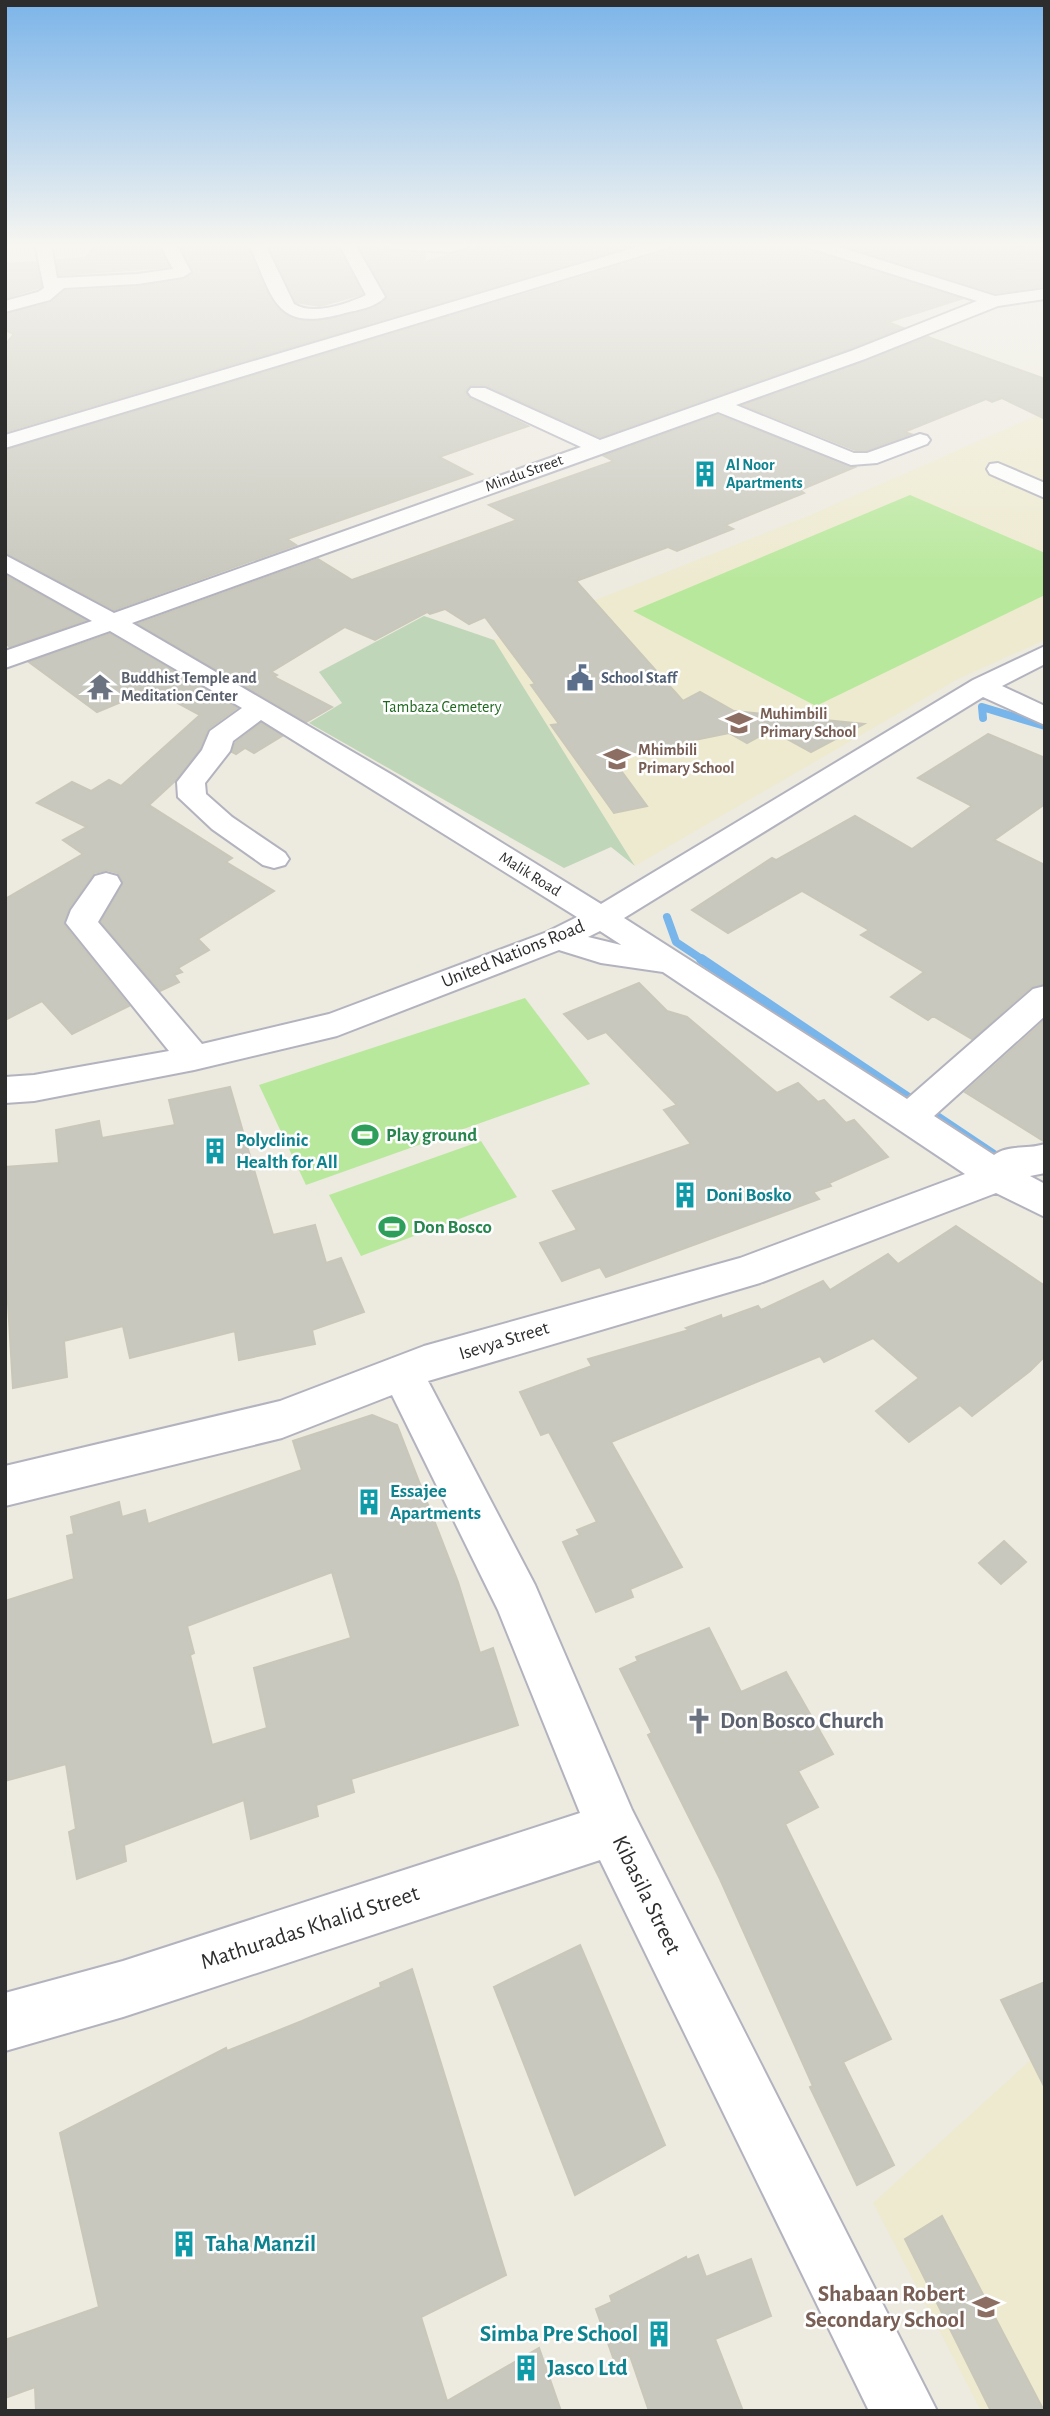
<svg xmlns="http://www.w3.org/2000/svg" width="1050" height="2416" font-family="'Alegreya Sans',sans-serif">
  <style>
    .education { fill: #eeead0 }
    .cemetery { fill: #c0d6b8 }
    .pitch { fill: #b8e89c }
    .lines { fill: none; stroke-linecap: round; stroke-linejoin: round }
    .stream-far1 { stroke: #78b5ea; stroke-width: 8 }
    .stream { stroke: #78b5ea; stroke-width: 10 }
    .building { fill: #c9c8be; stroke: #c9c7b9; stroke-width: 2; fill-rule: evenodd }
    .minor-casing { stroke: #b3b3bf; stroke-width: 4 }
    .minor { fill: #fff; fill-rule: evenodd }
    .labels { text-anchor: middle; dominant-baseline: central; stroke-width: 5; stroke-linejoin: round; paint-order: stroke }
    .far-culture-label { font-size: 16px; font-weight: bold; fill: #0d838f; stroke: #fff; text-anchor: start }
    .far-street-label { font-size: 16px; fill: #2d2d2d; stroke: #fff }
    .far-worship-label { font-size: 16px; font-weight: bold; fill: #5b616d; stroke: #fff; text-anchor: start }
    .far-service-label { font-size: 16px; font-weight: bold; fill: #4e5e75; stroke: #fff; text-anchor: start }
    .far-park-label { font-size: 16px; fill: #1f681e; stroke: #fff }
    .far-education-label { font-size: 16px; font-weight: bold; fill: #785e54; stroke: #fff; text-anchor: start }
    .street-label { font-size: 19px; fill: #2d2d2d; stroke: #fff }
    .leisure-label { font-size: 19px; font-weight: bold; fill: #27864d; stroke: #fff; text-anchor: start }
    .culture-label { font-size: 19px; font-weight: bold; fill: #0d838f; stroke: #fff; text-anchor: start }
    .near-worship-label { font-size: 23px; font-weight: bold; fill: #5b616d; stroke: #fff; text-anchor: start }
    .near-street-label { font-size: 23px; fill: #2d2d2d; stroke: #fff }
    .near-culture-label { font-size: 23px; font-weight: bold; fill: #0d838f; stroke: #fff; text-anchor: start }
    .near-education-label { font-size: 23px; font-weight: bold; fill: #785e54; stroke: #fff; text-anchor: end }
  </style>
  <rect width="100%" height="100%" fill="#edeae0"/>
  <g class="education">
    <polygon points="1045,412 1045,640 958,679 635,866 494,640 808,516"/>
    <polygon points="1045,2047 1045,2411 981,2411 873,2203"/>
  </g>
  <polygon class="cemetery" points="424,616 494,640 635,866 611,847 564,868 309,723 342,703 319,672"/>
  <g class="pitch">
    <polygon points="910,495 1045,553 1045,595 816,706 633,611"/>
    <polygon points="525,998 590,1084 306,1185 259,1085"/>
    <polygon points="481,1141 517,1197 361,1256 329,1195"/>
  </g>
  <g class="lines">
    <g class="stream-far1">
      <polyline points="983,718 982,707 1045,726"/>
      <polyline points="667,917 676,942 703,960"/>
    </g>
    <polyline class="stream" points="701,959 1001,1160"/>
  </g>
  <g class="building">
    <polygon points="96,244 158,244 169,267 59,275 57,260 86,258"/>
    <polygon points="179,244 247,244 262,282 278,308 289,317 304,321 322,321 362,312 387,299 359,246 425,253 424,262 490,244 518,244 526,247 535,244 638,244 5,432 5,345 14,334 5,330 5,314 51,303 65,291 138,287 184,279 193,271"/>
    <polygon points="268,244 337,244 362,294 320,306 296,302"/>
    <polygon points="675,244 802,244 806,249 961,299 888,322 903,328 850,349 600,437 486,386 471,385 465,392 470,398 528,426 439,457 472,474 287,539 296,545 114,610 5,553 5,450 671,250"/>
    <polygon points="839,244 1045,244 1045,286 995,293"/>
    <polygon points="36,262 41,287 5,298 5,264"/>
    <polygon points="928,337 1045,379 1045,419 1002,398 992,402 986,399 904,432 911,434 867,450 855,450 743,405"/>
    <polygon points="718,415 855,467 800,490 804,493 725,525 733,529 677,551 668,547 576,581 683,701 700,692 734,711 864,724 811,752 771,730 747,743 729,733 611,757 647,806 614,813 551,725 559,724 531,685 535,684 485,617 469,624 445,609 430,614 427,612 375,640 345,627 271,672 277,675 274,677 332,707 306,722 138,624 318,559 352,580 517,520 489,505 614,461 604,456"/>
    <polygon points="5,575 86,620 10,647 5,643"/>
    <polygon points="110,634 237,708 208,729 200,749 175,781 149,805 232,858 226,862 274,891 198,939 209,950 178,968 182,972 174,975 179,982 160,991 101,922 123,882 118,873 107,870 94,873 69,908 64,925 129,1006 72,1034 42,1001 5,1020 5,899 83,854 63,840 87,827 37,803 72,782 91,791 109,780 121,786 200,715 152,689 97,712 29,662"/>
    <polygon points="261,723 282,736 254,753 245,748 236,754 232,752 235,743"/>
    <polygon points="988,734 1045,758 1045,804 994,840 1045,865 1045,984 1031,987 972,1039 933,1016 928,1020 891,997 924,972 861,935 869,930 802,891 728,933 692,910 772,858 776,860 855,816 912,849 972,806 918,778"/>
    <polygon points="639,983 667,1011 687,1017 777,1093 798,1083 818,1102 824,1100 846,1123 854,1120 888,1157 829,1183 831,1186 813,1192 819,1199 606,1277 600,1267 562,1281 540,1243 577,1230 553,1191 691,1144 664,1110 677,1105 606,1032 588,1039 564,1014"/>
    <polygon points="1045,1020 1045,1142 965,1092"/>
    <polygon points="230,1087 273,1235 315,1225 326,1263 341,1258 364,1312 312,1330 315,1344 239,1360 235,1331 130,1358 123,1326 64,1341 67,1377 13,1388 5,1253 5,1167 59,1163 56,1130 99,1121 102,1138 175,1125 169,1100"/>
    <polygon points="956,1226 1045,1286 1045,1356 1030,1371 972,1416 960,1405 909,1442 876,1411 919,1378 873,1338 824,1362 820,1356 611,1442 682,1567 630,1589 633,1597 596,1612 563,1542 580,1535 577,1530 597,1522 549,1432 541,1435 520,1392 592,1366 588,1359 689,1330 686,1328 721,1315 722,1319 758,1306 761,1310 823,1281 830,1290 888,1254 898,1264"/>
    <path d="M372 1415 397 1425 458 1582 480 1653 493 1648 518 1725 351 1779 354 1792 316 1805 318 1816 251 1839 244 1800 124 1845 126 1861 77 1879 69 1832 76 1829 66 1764 5 1781V1601L74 1579 67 1536 74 1534 71 1517 119 1502 122 1517 145 1510 148 1524 302 1470 293 1441ZM332 1572 351 1638 254 1668 267 1728 212 1745 190 1655 194 1653 187 1626Z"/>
    <polygon points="1004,1541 1026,1562 1001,1584 979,1563"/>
    <polygon points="709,1628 741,1692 786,1672 833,1754 798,1771 818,1807 785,1824 891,2039 843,2062 894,2165 857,2185 810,2087 813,2086 720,1879 648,1735 652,1733 620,1669 638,1661 636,1657"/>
    <polygon points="580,1945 665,2145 575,2195 494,1987"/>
    <polygon points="412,1969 506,2275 421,2317 447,2401 539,2348 561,2411 36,2411 35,2387 5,2398 5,2340 99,2307 60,2133 226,2048 227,2051 302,2021 381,1987 380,1983"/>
    <polygon points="1045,1982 1045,2088 1001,2000"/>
    <polygon points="942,2216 1044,2411 991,2411 905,2239"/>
    <polygon points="698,2255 706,2277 751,2259 771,2316 715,2339 743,2411 649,2411 630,2356 615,2363 596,2309 612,2302 610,2296 686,2257 687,2260"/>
  </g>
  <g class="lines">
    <g class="minor-casing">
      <g id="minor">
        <polygon points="35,244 51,244 57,278 138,274 173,269 160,244 176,244 191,272 183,277 138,284 64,288 50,300 5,312 5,301 38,292 44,288"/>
        <path d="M249 244H265L294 304C313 316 347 304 366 295L339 244H355L385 297C376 307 358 310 345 313 274 333 274 299 249 244Z"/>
        <polygon points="384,244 470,244 468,247 450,252 392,249"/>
        <polygon points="647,244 672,244 670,247 5,448 5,435"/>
        <path d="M805 244H830L995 296 1045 289V299L998 306 865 359 736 405 854 453H867L920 434 927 436 930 440 927 444 877 463 851 465 718 412 132 623 394 776 601 904 973 680 1045 646V664L1002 686 1045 706V725L983 697 624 918 907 1099 1033 989 1045 986V1016L934 1116 994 1155C1009 1144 1027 1150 1045 1144V1173L1030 1176 1045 1184V1217L996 1193 760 1283 428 1381 535 1585 632 1810 937 2411H869L600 1860 123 2017 5 2051V1993L123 1961 580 1813 498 1610 392 1395 282 1438 5 1506V1466L280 1401 424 1346 740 1258 965 1174 663 972 601 963 559 950 337 1036 194 1070 34 1101 5 1103V1077L34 1075 169 1051 66 923 71 910 95 876 106 873 117 876 121 883 98 922 202 1044 329 1014 547 932 577 917 261 720 233 741 230 751 205 783 206 794 232 817 285 853 289 859 285 865 274 868 263 865 212 829 178 797 177 782 202 750 210 731 242 708 110 631 5 668V651L92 621 5 572V555L114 613 581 447 471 396 468 392 471 388H485L600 440 851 351 977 301 807 247ZM600 931 620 944 621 945 588 937Z"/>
        <polygon points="998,463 1045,483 1045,498 990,474 987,469 990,464"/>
      </g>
    </g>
    <use href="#minor" class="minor"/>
  </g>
  <linearGradient id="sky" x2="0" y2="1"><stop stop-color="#7bb4e9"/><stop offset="0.42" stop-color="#f7f6f1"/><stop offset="1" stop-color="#f7f6f1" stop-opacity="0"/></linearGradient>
  <rect width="1050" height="582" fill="url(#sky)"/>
  <defs>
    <g id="building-bare" transform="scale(2.1)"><path d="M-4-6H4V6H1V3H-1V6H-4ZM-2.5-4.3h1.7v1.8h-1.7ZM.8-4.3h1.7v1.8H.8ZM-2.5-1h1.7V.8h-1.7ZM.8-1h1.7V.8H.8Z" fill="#0f9aa8" stroke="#fff" stroke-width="2.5" paint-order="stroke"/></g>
    <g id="civic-bare" transform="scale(2.1)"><path d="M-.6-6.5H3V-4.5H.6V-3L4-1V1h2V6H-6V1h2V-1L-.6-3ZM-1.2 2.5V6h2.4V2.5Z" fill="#5c6f8a" stroke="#fff" stroke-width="2.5" paint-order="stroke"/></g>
    <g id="temple-bare" transform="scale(2.1)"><path d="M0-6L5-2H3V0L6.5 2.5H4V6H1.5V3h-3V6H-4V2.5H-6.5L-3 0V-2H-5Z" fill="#6b7280" stroke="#fff" stroke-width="2.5" paint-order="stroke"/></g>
    <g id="school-bare" transform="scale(2.1)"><path d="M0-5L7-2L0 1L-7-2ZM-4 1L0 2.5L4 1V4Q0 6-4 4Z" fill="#8d6e63" stroke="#fff" stroke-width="2.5" paint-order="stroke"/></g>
    <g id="stadium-bare" transform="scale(2.1)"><path d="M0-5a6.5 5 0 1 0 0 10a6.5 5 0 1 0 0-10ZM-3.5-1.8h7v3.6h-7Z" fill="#2e9e5b" stroke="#fff" stroke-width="2.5" paint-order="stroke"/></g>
    <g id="church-bare" transform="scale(2.1)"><path d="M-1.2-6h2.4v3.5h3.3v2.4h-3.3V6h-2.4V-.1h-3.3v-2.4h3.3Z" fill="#6b7280" stroke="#fff" stroke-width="2.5" paint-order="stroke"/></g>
  </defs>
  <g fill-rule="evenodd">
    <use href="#building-bare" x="705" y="474"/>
    <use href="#civic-bare" x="580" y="678"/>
    <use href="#temple-bare" x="100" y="687"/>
    <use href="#school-bare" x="739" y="723"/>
    <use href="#school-bare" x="617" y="759"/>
    <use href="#stadium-bare" x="365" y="1135"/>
    <use href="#building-bare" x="215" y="1151"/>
    <use href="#building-bare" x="685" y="1195"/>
    <use href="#stadium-bare" x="392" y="1227"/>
    <use href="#building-bare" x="369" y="1502"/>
    <use href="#church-bare" x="699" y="1721"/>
    <use href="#building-bare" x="184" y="2244"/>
    <use href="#school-bare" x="986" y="2307"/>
    <use href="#building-bare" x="659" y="2334"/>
    <use href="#building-bare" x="526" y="2368"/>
  </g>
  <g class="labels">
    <g class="far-culture-label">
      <text x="726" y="465">Al Noor<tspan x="726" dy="18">Apartments</tspan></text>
    </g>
    <g class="far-street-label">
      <text transform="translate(524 473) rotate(-20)">Mindu Street</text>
      <text transform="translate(530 874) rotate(32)">Malik Road</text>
    </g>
    <g class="far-worship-label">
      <text x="121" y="678">Buddhist Temple and<tspan x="121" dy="18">Meditation Center</tspan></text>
    </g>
    <g class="far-service-label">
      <text x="601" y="678">School Staff</text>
    </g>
    <g class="far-park-label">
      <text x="442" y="707">Tambaza Cemetery</text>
    </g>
    <g class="far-education-label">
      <text x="760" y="714">Muhimbili<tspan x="760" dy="18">Primary School</tspan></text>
      <text x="638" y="750">Mhimbili<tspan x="638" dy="18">Primary School</tspan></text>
    </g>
    <g class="street-label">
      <text transform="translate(513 954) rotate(-22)">United Nations Road</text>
      <text transform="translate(504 1341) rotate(-17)">Isevya Street</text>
    </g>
    <g class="leisure-label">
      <text x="386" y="1135">Play ground</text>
      <text x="413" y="1227">Don Bosco</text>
    </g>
    <g class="culture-label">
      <text x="236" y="1140">Polyclinic<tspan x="236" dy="22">Health for All</tspan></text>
      <text x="706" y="1195">Doni Bosko</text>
      <text x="390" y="1491">Essajee<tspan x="390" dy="22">Apartments</tspan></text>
    </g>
    <g class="near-worship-label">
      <text x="720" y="1721">Don Bosco Church</text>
    </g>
    <g class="near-street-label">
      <text transform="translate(646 1895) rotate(64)">Kibasila Street</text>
      <text transform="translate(310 1928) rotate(-18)">Mathuradas Khalid Street</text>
    </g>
    <g class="near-culture-label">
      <text x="205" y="2244">Taha Manzil</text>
      <text x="638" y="2334" text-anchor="end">Simba Pre School</text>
      <text x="547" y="2368">Jasco Ltd</text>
    </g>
    <g class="near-education-label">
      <text x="965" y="2294">Shabaan Robert<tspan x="965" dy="26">Secondary School</tspan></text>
    </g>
  </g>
  <rect width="1050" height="2416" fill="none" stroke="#2d2d2d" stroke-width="14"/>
</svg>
